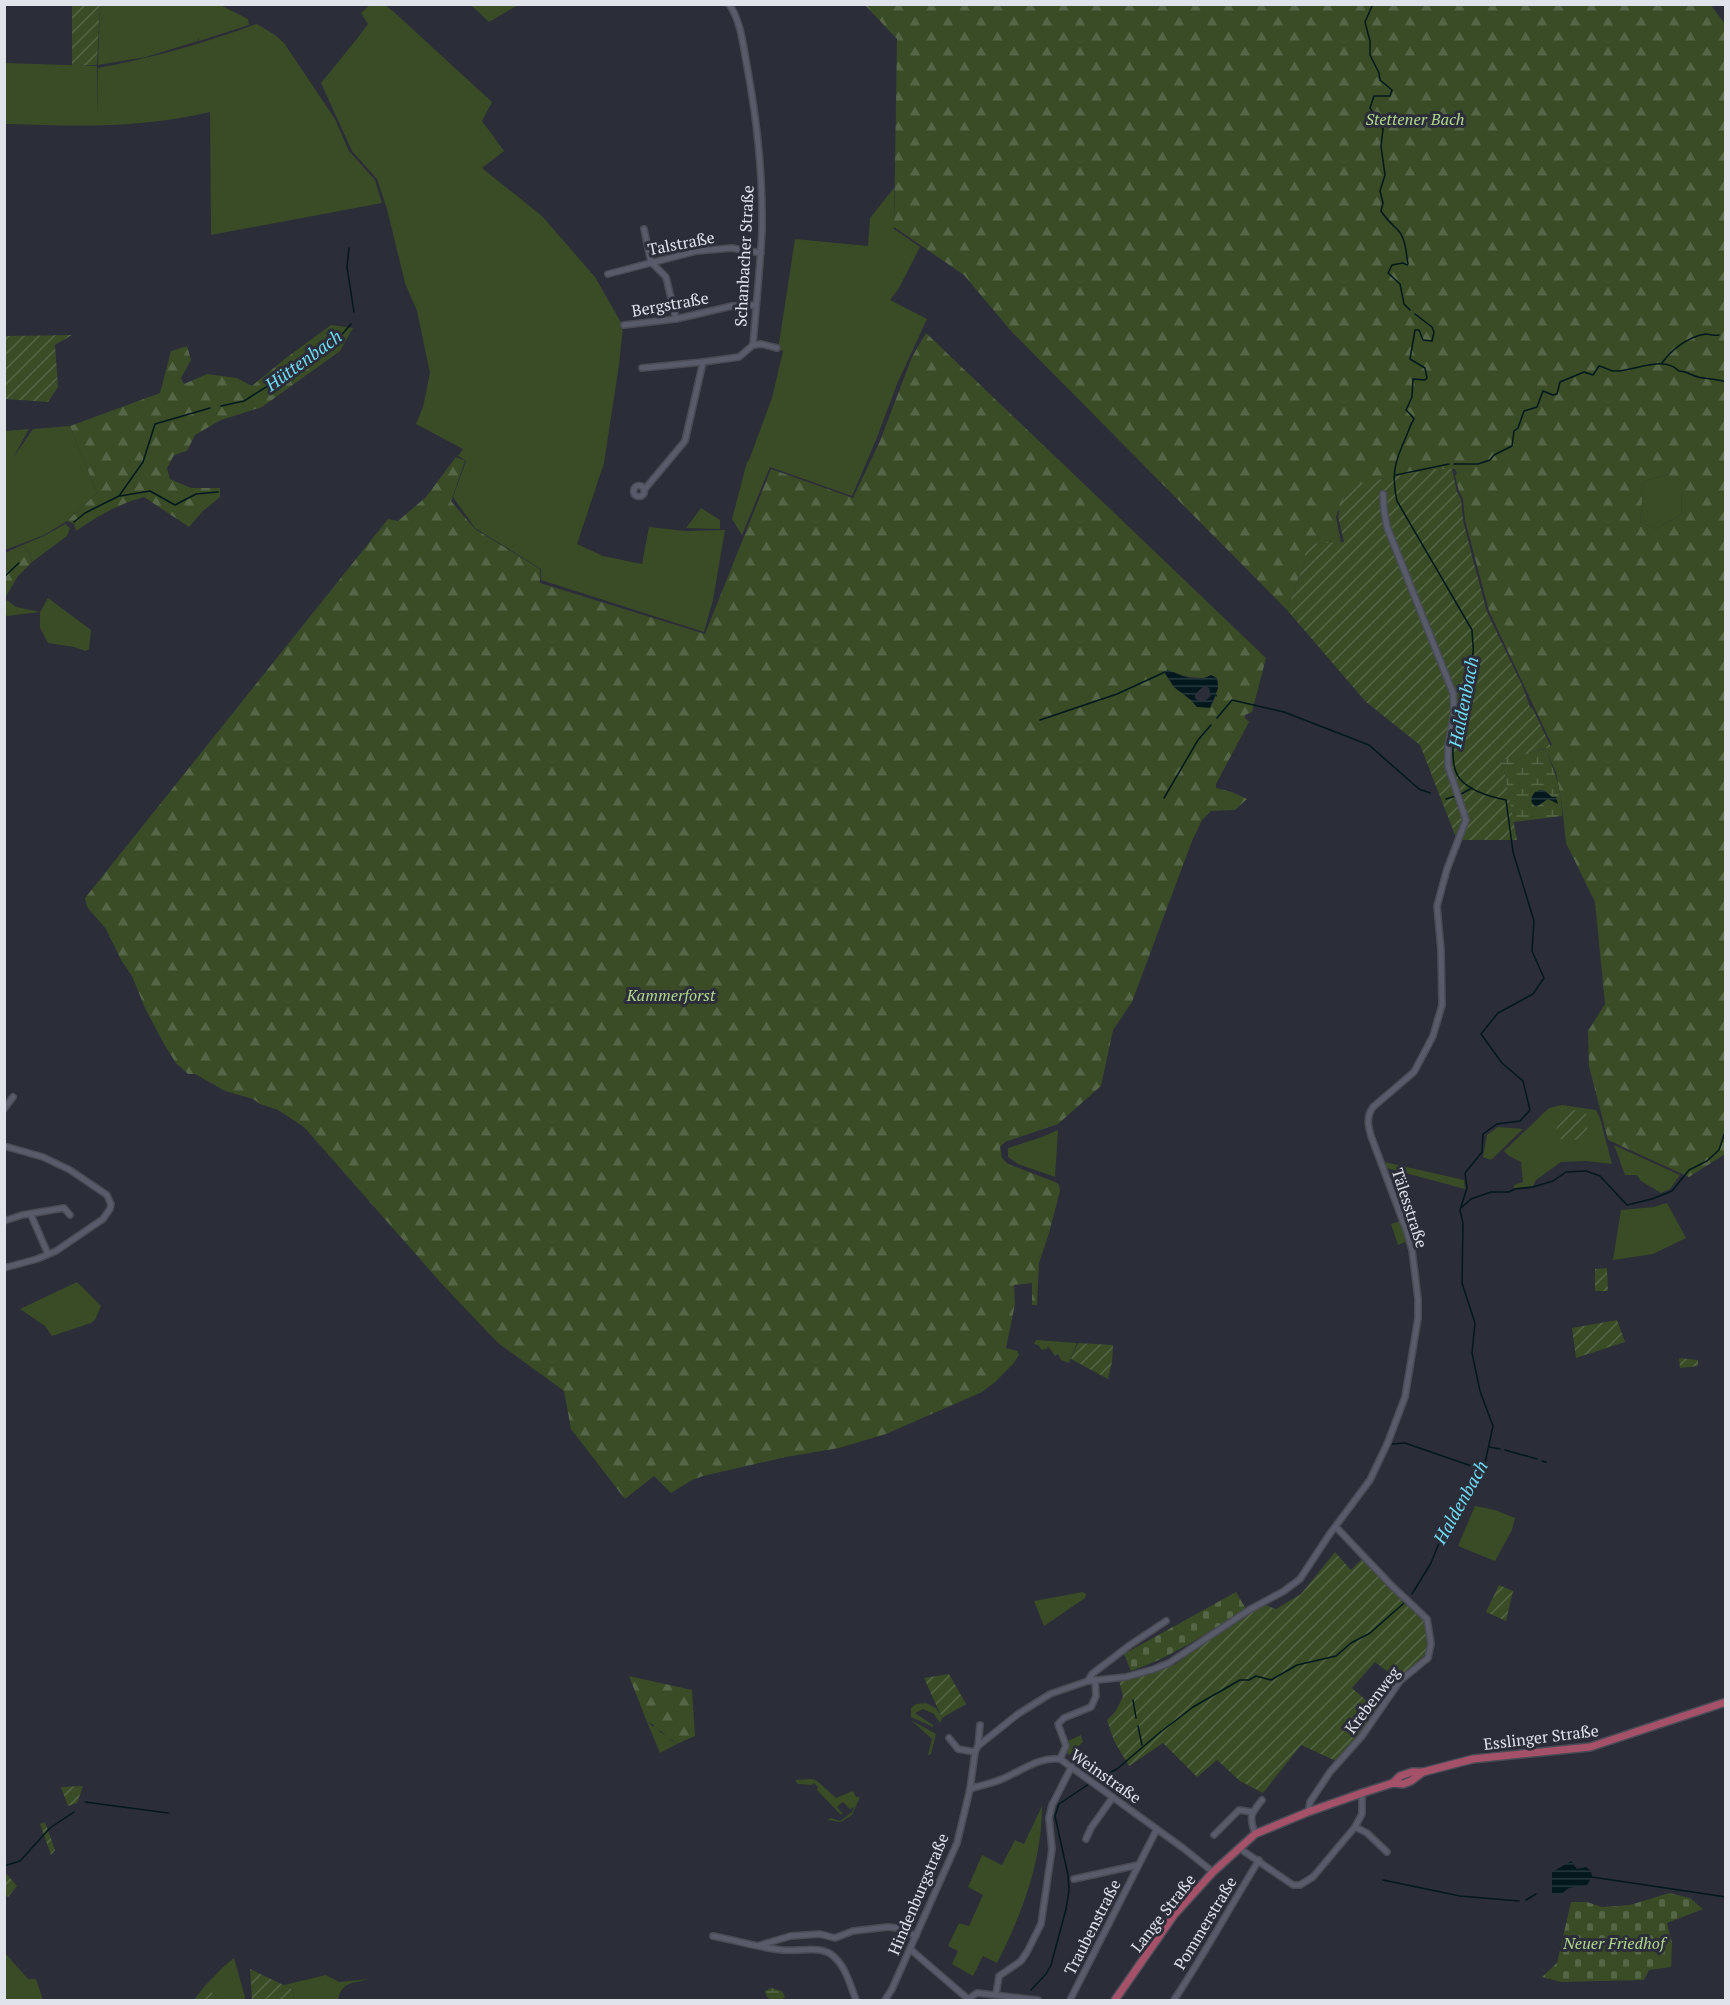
<svg xmlns="http://www.w3.org/2000/svg" width="1730" height="2005" font-family="'PT Serif',serif">
  <style>
    .green { fill: #394c26 }
    .forest { fill: url(#forest-firs); fill-rule: evenodd }
    .wetland { fill: url(#wetland-marsh) }
    .cemetery { fill: url(#cemetery-stones) }
    .garden { fill: url(#garden-furrows) }
    .water { fill: url(#water-rules); fill-rule: evenodd }
    .lines { fill: none; stroke-linecap: round; stroke-linejoin: round }
    .stream { stroke: #02181d; stroke-width: 1.5 }
    .minor-casing { stroke: #494b55; stroke-width: 8 }
    .major-casing { stroke: #494b55; stroke-width: 10 }
    .minor { stroke: #585b69; stroke-width: 5 }
    .major { stroke: #a55169; stroke-width: 7 }
    .labels { text-anchor: middle; dominant-baseline: central; stroke-width: 6; stroke-linejoin: round; paint-order: stroke }
    .park-label { font-size: 16px; font-style: italic; fill: #b2d88e; stroke: #2b2d39 }
    .street-label { font-size: 16px; fill: #e1e3eb; stroke: #2b2d39 }
    .water-label { font-size: 18px; font-style: italic; fill: #6edcf5; stroke: #2b2d39 }
  </style>
  <defs>
    <pattern id="forest-firs" width="22" height="20" patternUnits="userSpaceOnUse" patternTransform="scale(1.5)"><rect width="22" height="20" fill="#394c26"/><path d="M5 1l3.5 6h-7zM16 11l3.5 6h-7z" fill="#556646"/></pattern>
    <pattern id="wetland-marsh" width="20" height="14" patternUnits="userSpaceOnUse" patternTransform="scale(1.5)"><rect width="20" height="14" fill="#394c26"/><path d="M1 5h8M5 5V1M11 12h8M15 12V8" fill="none" stroke="#556646"/></pattern>
    <pattern id="cemetery-stones" width="16" height="16" patternUnits="userSpaceOnUse" patternTransform="scale(1.5)"><rect width="16" height="16" fill="#394c26"/><path d="M2 7V4a2 2 0 0 1 4 0v3zM10 15v-3a2 2 0 0 1 4 0v3z" fill="#556646"/></pattern>
    <pattern id="garden-furrows" width="10" height="10" patternUnits="userSpaceOnUse" patternTransform="scale(1.5)"><rect width="10" height="10" fill="#394c26"/><path d="M-1 1l2-2M0 10L10 0M9 11l2-2" fill="none" stroke="#556646"/></pattern>
    <pattern id="water-rules" width="6" height="5" patternUnits="userSpaceOnUse" patternTransform="scale(1.5)"><rect width="6" height="5" fill="#02181d"/><path d="M0 2.5h6" fill="none" stroke="#27393e"/></pattern>
  </defs>
  <rect width="100%" height="100%" fill="#2b2d39"/>
  <g class="green">
    <polygon points="100,5 220,5 248,19 249,25 199,41 198,37 198,41 146,57 98,65"/>
    <polygon points="370,5 385,5 394,12 492,102 482,121 504,151 482,168 542,216 595,277 623,326 619,365 604,463 577,544 603,556 642,564 649,527 686,531 725,530 713,600 704,632 541,580 541,569 475,528 453,497 466,461 458,456 463,449 416,424 423,407 430,373 417,311 405,283 387,209 377,179 352,151 321,83 356,40 368,24 361,13"/>
    <polygon points="471,5 518,5 489,22"/>
    <path d="M257 24 275 35 284 43 335 119 349 151 375 180 382 203 211 235 210 112C138 129 77 126 5 124V63L97 66 98 118V68C153 58 205 43 257 24Z"/>
    <polygon points="894,188 894,229 920,247 899,288 890,300 927,319 897,384 876,440 852,496 770,467 742,535 732,519 747,462 749,460 772,398 783,351 778,350 795,239 868,246 870,218"/>
    <polygon points="70,426 97,493 67,521 44,535 5,550 5,431 29,429 13,458 33,429"/>
    <polygon points="1669,474 1681,492 1682,514 1656,529 1640,522 1644,481"/>
    <polygon points="701,508 720,520 720,529 686,528"/>
    <path d="M65 524 70 528 67 536 32 562C30 553 29 549 20 546L44 536Z"/>
    <polygon points="48,598 91,630 89,649 86,651 74,647 48,643 40,628 40,612 7,616 5,614 5,602 7,600 16,607 40,612"/>
    <polygon points="1562,1105 1596,1110 1600,1118 1612,1164 1586,1161 1561,1162 1536,1180 1533,1186 1514,1188 1514,1185 1523,1182 1521,1162 1509,1156 1504,1151 1549,1108"/>
    <polygon points="1498,1127 1523,1129 1491,1160 1483,1157 1487,1135"/>
    <polygon points="1058,1130 1055,1177 1018,1164 1008,1157 1008,1148 1042,1137"/>
    <polygon points="1614,1145 1680,1175 1670,1189 1661,1193 1641,1181 1637,1175 1625,1175"/>
    <polygon points="1380,1161 1464,1180 1465,1189 1383,1167"/>
    <polygon points="1667,1203 1686,1238 1653,1254 1613,1260 1621,1210 1654,1207"/>
    <polygon points="1400,1221 1408,1241 1398,1245 1391,1224"/>
    <polygon points="77,1282 101,1306 95,1320 91,1323 52,1336 45,1326 20,1309"/>
    <polygon points="1036,1340 1077,1343 1069,1363 1061,1360 1058,1354 1055,1356 1048,1346 1047,1349 1042,1350 1038,1345 1034,1344"/>
    <polygon points="1475,1506 1495,1510 1515,1518 1512,1530 1495,1561 1458,1546"/>
    <polygon points="1083,1592 1086,1594 1085,1598 1044,1626 1034,1601"/>
    <polygon points="926,1703 936,1708 942,1718 940,1723 934,1714 923,1709 915,1713 933,1725 933,1727 911,1717 911,1708 916,1704"/>
    <polygon points="911,1720 936,1734 931,1754 928,1755 932,1739"/>
    <polygon points="647,1722 677,1744 660,1753"/>
    <polygon points="1081,1735 1083,1742 1069,1755 1066,1752 1070,1747 1068,1741"/>
    <polygon points="811,1779 816,1780 836,1798 853,1791 856,1797 860,1797 852,1815 841,1822 827,1820 831,1818 840,1821 852,1812 854,1807 850,1809 843,1802 837,1807 843,1814 840,1814 817,1790 818,1787 814,1783 812,1785 798,1784 795,1780"/>
    <path d="M1042 1806C1042 1862 1022 1914 997 1963L983 1956 973 1976 952 1964 958 1951 948 1946 959 1923 969 1926 983 1895 968 1887 982 1855 1002 1865 1015 1840 1024 1844Z"/>
    <polygon points="4,1952 28,1979 36,1979 43,2000 5,2000"/>
    <polygon points="234,1958 245,1997 244,2000 223,2000 204,1987 222,1968"/>
    <path d="M326 1975 339 1982 369 1979C352 1984 342 1981 338 2000H293L294 1990 284 1985Z"/>
  </g>
  <g class="forest">
    <path d="M1710 4 1725 24V1154L1689 1177 1608 1140 1589 1066 1588 1031 1605 1004 1595 902 1566 843 1562 805 1556 772 1545 749 1552 745 1489 611 1465 520 1463 499 1459 491 1455 476 1457 473 1455 469H1433L1387 479 1383 478 1344 497 1341 510 1338 511 1336 517 1341 543 1305 544V561L1287 610 1011 331 964 275 894 227 897 39 865 5ZM1669 474 1670 487 1681 492 1682 514 1656 529 1640 522 1644 481Z"/>
    <path d="M331 325 353 328 340 351 262 407 221 420 195 435 187 451 174 455 167 468 170 479 191 488H220V497L203 511 189 527 144 497C118 504 98 516 76 531L74 524 67 521 97 493 70 426 160 393 171 351 187 346 191 360 181 378 184 384 207 374 237 378 252 386 286 358Z"/>
    <path d="M926 333 1266 658 1252 712 1245 715V718L1249 722 1216 784V788L1232 792 1247 799 1235 810 1211 811 1202 820 1192 841 1132 1002 1113 1030 1101 1086 1058 1124 1005 1142 1000 1147 1002 1158 1008 1164 1055 1182 1059 1185 1060 1191 1049 1233 1039 1263 1037 1305H1032V1283L1014 1285 1015 1304 1006 1348 1017 1351 1019 1355 1013 1364 994 1383 982 1392 886 1434 839 1448 786 1457 703 1476 692 1480 671 1493 654 1476 625 1499 571 1429 564 1391 498 1343 441 1283 304 1127 278 1110 260 1104 253 1099 225 1091 195 1074H188L176 1063 164 1044 145 1008 132 976 121 960 106 929 87 907 85 898 388 519 398 521 426 497 456 457 465 461 451 501 475 529 540 569V583L705 634 771 469 853 498 880 441 912 357ZM1174 672C1192 681 1202 675 1218 681V688L1213 703 1197 707 1191 700 1174 687 1165 674Z"/>
    <path d="M20 546C29 549 30 553 32 562L18 576 5 598V553Z"/>
    <polygon points="629,1676 692,1690 695,1736 677,1744 672,1739 659,1745 657,1744 665,1735 661,1731 653,1730 654,1725 647,1722"/>
  </g>
  <g class="wetland">
    <path d="M1545 749C1555 770 1562 792 1562 816L1513 822 1502 759Z"/>
    <polygon points="771,1988 782,1991 785,1997 782,2000 769,1999 766,1995 765,1991"/>
  </g>
  <g class="cemetery">
    <path d="M1236 1592 1246 1609C1209 1632 1172 1657 1131 1671L1124 1654Z"/>
    <polygon points="1669,1893 1690,1898 1703,1909 1667,1923 1672,1943 1671,1967 1649,1970 1644,1980 1561,1982 1542,1977 1557,1963 1571,1902 1587,1902 1602,1907 1630,1905"/>
  </g>
  <g class="garden">
    <polygon points="72,5 100,5 97,65 72,66"/>
    <polygon points="72,335 55,345 58,387 48,402 5,399 5,336"/>
    <polygon points="1433,469 1452,469 1457,492 1461,499 1463,520 1472,556 1487,612 1522,685 1530,707 1533,709 1551,747 1502,760 1517,840 1457,840 1420,745 1366,702 1287,610 1305,561 1305,544 1344,542 1338,516 1344,497 1356,484"/>
    <polygon points="1562,1108 1586,1112 1588,1140 1554,1139"/>
    <polygon points="1607,1268 1608,1291 1595,1291 1595,1269"/>
    <polygon points="1617,1320 1625,1342 1576,1358 1572,1328"/>
    <polygon points="1078,1343 1113,1345 1112,1362 1108,1379 1071,1359"/>
    <polygon points="1679,1358 1698,1360 1698,1366 1680,1368"/>
    <polygon points="1335,1552 1351,1570 1362,1559 1425,1621 1429,1644 1425,1655 1398,1679 1375,1662 1352,1688 1376,1709 1356,1740 1336,1761 1301,1745 1263,1793 1240,1781 1217,1760 1197,1777 1163,1743 1129,1766 1114,1741 1107,1720 1115,1712 1123,1697 1119,1680 1143,1676 1176,1664 1201,1644 1263,1604 1276,1609 1301,1594"/>
    <polygon points="1499,1585 1513,1591 1506,1621 1486,1612"/>
    <polygon points="949,1674 966,1704 942,1718 924,1678"/>
    <polygon points="83,1786 77,1803 68,1806 61,1787"/>
    <polygon points="45,1822 55,1850 51,1855 40,1824"/>
    <polygon points="4,1871 17,1886 8,1897 5,1894"/>
    <polygon points="250,1969 294,1990 293,2000 252,2000"/>
    <polygon points="204,1987 223,2000 194,2000"/>
  </g>
  <g class="water">
    <path d="M1167 670C1182 675 1195 684 1211 675L1217 678 1218 688 1210 708 1197 707 1191 700 1174 687 1165 673ZM1204 686 1209 688 1211 696 1204 702 1199 701 1195 698V694Z"/>
    <path d="M1540 790 1545 791 1552 797H1556L1558 804 1548 799 1536 807C1530 802 1530 798 1535 792Z"/>
    <polygon points="1571,1861 1577,1869 1586,1867 1591,1871 1592,1877 1587,1885 1569,1888 1561,1894 1552,1894 1552,1872"/>
  </g>
  <g class="lines">
    <g class="stream">
      <path d="M1373 4 1365 22 1370 41V55L1379 73 1380 80 1392 90 1390 96H1374L1370 108 1383 129 1381 146 1385 175 1380 191 1383 203 1381 211C1386 219 1392 224 1398 230 1406 239 1406 253 1408 264L1407 265 1403 263 1392 265 1388 273 1400 284 1404 304 1410 310"/>
      <polyline points="349,248 347,267 354,312"/>
      <path d="M1662 363C1672 349 1688 337 1705 334 1710 334 1714 336 1719 335"/>
      <polyline points="221,406 244,401 311,359 320,344 338,339 351,324"/>
      <path d="M1454 464H1478L1490 460 1494 455 1512 446 1514 431 1518 428 1524 411 1537 407 1543 391 1553 395 1557 394 1560 382 1584 372 1593 375 1599 366C1604 367 1609 370 1613 371 1634 372 1663 354 1679 371 1687 371 1690 375 1698 377 1706 379 1717 379 1726 382"/>
      <polyline points="1396,475 1449,464"/>
      <polyline points="120,496 150,491 175,505 196,494 218,492"/>
      <polyline points="74,522 85,513 119,496 143,462 155,424 210,408"/>
      <polyline points="4,577 19,563"/>
      <polyline points="1216,695 1216,696"/>
      <polyline points="1217,718 1232,700 1284,712 1369,745 1419,789 1430,793"/>
      <polyline points="1040,720 1117,694 1165,672"/>
      <polyline points="1461,794 1472,788"/>
      <polyline points="1164,798 1198,740 1211,725"/>
      <polyline points="1446,799 1456,796"/>
      <polyline points="1462,1207 1471,1199 1491,1192 1509,1192 1515,1189 1533,1187 1553,1181 1566,1172 1586,1171 1600,1176 1627,1205 1652,1199 1672,1191 1689,1170 1707,1161 1719,1150 1726,1129"/>
      <polyline points="1392,1444 1405,1443 1480,1469"/>
      <polyline points="1489,1447 1500,1449"/>
      <polyline points="1505,1450 1537,1459"/>
      <polyline points="1542,1461 1546,1462"/>
      <path d="M1412 1594 1431 1563 1447 1523 1485 1463 1493 1426 1480 1391 1472 1353 1475 1323 1462 1283 1463 1223 1460 1210 1467 1188 1465 1173 1482 1152 1483 1134 1497 1124 1520 1121 1530 1110 1523 1081 1502 1063 1481 1034 1498 1013 1533 994 1544 978 1532 951 1534 921 1513 852 1506 800C1491 797 1471 792 1460 779 1440 755 1468 683 1473 653 1474 646 1472 638 1472 630L1397 501C1391 474 1395 461 1406 437 1409 430 1410 425 1414 419L1411 415 1406 410 1412 397 1413 379 1425 380 1427 378 1425 368 1410 359 1415 330H1419L1423 340 1432 341 1434 332 1432 327 1415 314"/>
      <polyline points="1133,1700 1136,1718"/>
      <polyline points="1138,1726 1142,1745"/>
      <polyline points="1093,1781 1117,1769 1158,1734 1193,1707 1240,1680 1249,1680 1256,1676 1271,1680 1297,1665 1336,1656 1351,1643 1370,1633 1404,1603"/>
      <polyline points="85,1802 168,1813"/>
      <polyline points="4,1866 20,1861 50,1828 74,1812"/>
      <polyline points="1592,1877 1726,1897"/>
      <polyline points="1383,1880 1460,1896 1519,1901"/>
      <polyline points="1526,1900 1536,1894"/>
      <polyline points="1031,1990 1046,1974 1051,1965 1066,1909 1069,1890 1068,1875 1055,1816 1059,1804 1089,1784"/>
    </g>
    <g class="minor-casing">
      <g id="minor">
        <path d="M729 4C741 21 743 45 747 66 757 120 763 175 762 230 760 268 756 307 753 345"/>
        <polyline points="644,229 651,262 666,277 676,319"/>
        <polyline points="608,274 697,251 732,248 761,253"/>
        <polyline points="624,325 676,319 732,306 756,305"/>
        <polyline points="753,345 761,344 777,348"/>
        <polyline points="642,368 703,362"/>
        <circle cx="639" cy="491" r="5.5"/>
        <polyline points="644,490 685,441 703,362 739,357 753,345"/>
        <polyline points="4,1109 13,1097"/>
        <polyline points="4,1146 43,1157 70,1170 107,1195 111,1204 110,1209 103,1219 56,1251 37,1259 4,1268"/>
        <polyline points="31,1215 48,1254"/>
        <polyline points="4,1221 22,1215 64,1208 70,1215"/>
        <polyline points="1088,1681 1092,1674 1130,1645 1166,1621"/>
        <polyline points="949,1738 958,1749 975,1752"/>
        <polyline points="978,1746 980,1725"/>
        <polyline points="1060,1759 1066,1746 1058,1724 1064,1718 1091,1707 1096,1696 1095,1680"/>
        <path d="M970 1789C980 1785 991 1784 1002 1779 1020 1772 1039 1756 1060 1759L1183 1848 1213 1872"/>
        <polyline points="1308,1812 1310,1802 1330,1772 1362,1736 1400,1681 1428,1658 1431,1644 1427,1619 1392,1586 1336,1527"/>
        <polyline points="1355,1827 1367,1833 1387,1852"/>
        <path d="M1255 1834C1249 1816 1250 1815 1262 1800"/>
        <polyline points="1214,1835 1239,1810 1252,1812"/>
        <polyline points="1086,1839 1091,1828 1113,1797"/>
        <polyline points="1239,1848 1293,1885 1300,1885 1313,1877 1355,1827 1362,1814 1362,1793"/>
        <polyline points="1074,1879 1138,1865"/>
        <path d="M713 1936C735 1940 759 1948 782 1950 797 1952 819 1945 832 1955 846 1966 850 1985 856 2000"/>
        <polyline points="760,1945 791,1936 820,1934 835,1938 853,1931 888,1927 897,1928 916,1936"/>
        <polyline points="910,1949 968,1999"/>
        <polyline points="996,1994 999,1976 1021,1961 1027,1952 1041,1924 1052,1849 1049,1818 1052,1805 1072,1766"/>
        <path d="M885 2000 892 1989 957 1843 970 1789 975 1752 978 1746 1018 1714 1050 1694 1088 1681 1126 1677 1154 1669 1169 1663 1249 1610 1284 1591 1300 1579 1329 1535 1370 1480 1388 1442 1405 1397 1418 1318V1299L1412 1250 1407 1232 1371 1136C1368 1125 1366 1117 1373 1107L1414 1072 1433 1036 1442 1005 1441 950 1437 906 1447 869 1466 820 1448 766V745L1454 714 1453 693 1387 527 1384 511 1383 494"/>
        <polyline points="967,2000 977,1993 1038,2000"/>
        <polyline points="1070,2000 1157,1829"/>
        <path d="M1174 2000C1204 1955 1230 1907 1259 1860"/>
      </g>
    </g>
    <g class="major-casing">
      <g id="major">
        <polyline points="1393,1783 1400,1776 1412,1772 1423,1772 1473,1759 1590,1747 1726,1702"/>
        <polyline points="1115,2000 1174,1915 1213,1872 1255,1834 1308,1812 1362,1793 1393,1783 1403,1784 1411,1781 1423,1772"/>
      </g>
    </g>
    <use href="#minor" class="minor"/>
    <use href="#major" class="major"/>
  </g>
  <g class="labels">
    <g class="park-label">
      <text x="1415" y="119">Stettener Bach</text>
      <text x="671" y="995">Kammerforst</text>
      <text x="1614" y="1943">Neuer Friedhof</text>
    </g>
    <g class="street-label">
      <text transform="translate(681 243) rotate(-11)">Talstraße</text>
      <text transform="translate(744 256) rotate(-87)">Schanbacher Straße</text>
      <text transform="translate(670 304) rotate(-10)">Bergstraße</text>
      <text transform="translate(1410 1208) rotate(72)">Tälesstraße</text>
      <text transform="translate(1372 1700) rotate(-53)">Krebenweg</text>
      <text transform="translate(1541 1737) rotate(-7)">Esslinger Straße</text>
      <text transform="translate(1106 1776) rotate(35)">Weinstraße</text>
      <text transform="translate(918 1894) rotate(-67)">Hindenburgstraße</text>
      <text transform="translate(1163 1913) rotate(-52)">Lange Straße</text>
      <text transform="translate(1205 1923) rotate(-59)">Pommerstraße</text>
      <text transform="translate(1092 1927) rotate(-63)">Traubenstraße</text>
    </g>
    <g class="water-label">
      <text transform="translate(303 360) rotate(-36)">Hüttenbach</text>
      <text transform="translate(1463 702) rotate(-79)">Haldenbach</text>
      <text transform="translate(1460 1502) rotate(-61)">Haldenbach</text>
    </g>
  </g>
  <rect width="1730" height="2005" fill="none" stroke="#e1e3eb" stroke-width="12"/>
</svg>
